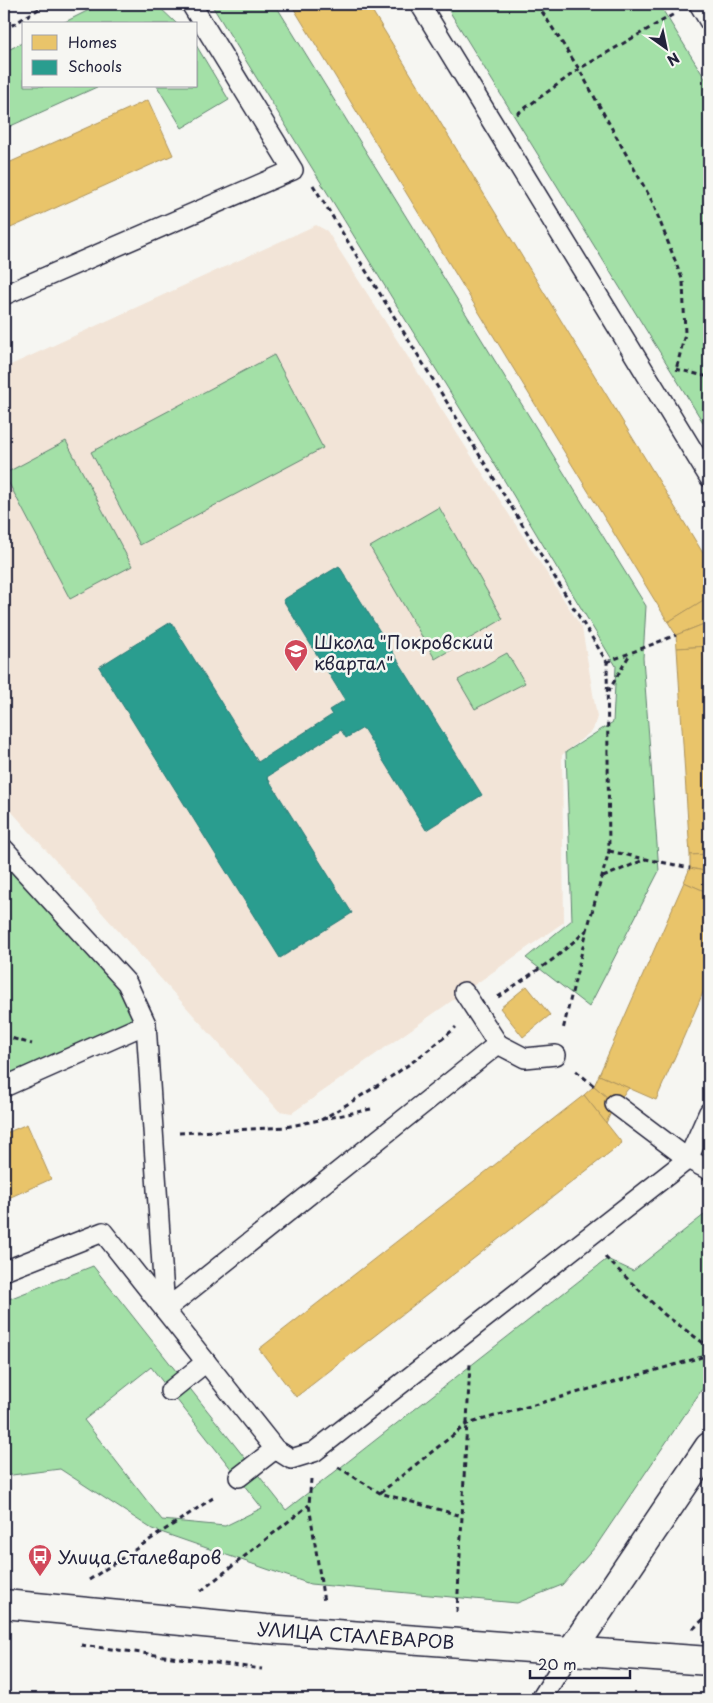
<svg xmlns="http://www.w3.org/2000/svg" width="713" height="1703" font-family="'Playpen Sans',sans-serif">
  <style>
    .built { fill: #f2e4d7 }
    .green { fill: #a3e0a7; stroke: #628171; fill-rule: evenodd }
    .homes { fill: #e9c46a; stroke: #ad935c }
    .schools { fill: #2a9d8f; stroke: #287876 }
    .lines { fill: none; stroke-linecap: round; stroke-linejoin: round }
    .service-casing { stroke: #22223b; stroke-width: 22 }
    .tertiary-casing { stroke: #22223b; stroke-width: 31 }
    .secondary-casing { stroke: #22223b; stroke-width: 31 }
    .path { stroke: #22223b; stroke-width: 3; stroke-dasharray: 5 4; stroke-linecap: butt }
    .service { stroke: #f6f6f2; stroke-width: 19 }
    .tertiary { stroke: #f6f6f2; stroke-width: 28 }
    .secondary { stroke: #f6f6f2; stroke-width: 28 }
    .labels { text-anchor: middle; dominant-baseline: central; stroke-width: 5; stroke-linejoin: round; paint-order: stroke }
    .poi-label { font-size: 18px; fill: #22223b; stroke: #f6f6f2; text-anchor: start }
    .street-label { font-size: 18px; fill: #22223b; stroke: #f6f6f2 }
  </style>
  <rect width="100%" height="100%" fill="#f6f6f2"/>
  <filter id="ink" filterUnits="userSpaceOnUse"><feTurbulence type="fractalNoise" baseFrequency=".02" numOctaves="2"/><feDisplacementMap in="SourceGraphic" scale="10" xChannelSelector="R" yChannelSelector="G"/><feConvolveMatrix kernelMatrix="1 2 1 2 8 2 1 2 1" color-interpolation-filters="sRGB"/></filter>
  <g filter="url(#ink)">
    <polygon class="built" points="316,225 327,231 582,628 597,717 593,730 562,755 564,922 292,1113 279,1111 4,803 4,368"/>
    <g class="green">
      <polygon points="101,4 156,4 177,24 61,24"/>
      <polygon points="211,4 275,4 646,606 643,658 659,871 589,1007 526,958 572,920 566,752 613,722 616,666 495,465"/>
      <polygon points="445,4 659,4 709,85 709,432"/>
      <polygon points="24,42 24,86 99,86 4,129 4,52"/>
      <polygon points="196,45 229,100 182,128 157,86 196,86"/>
      <polygon points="274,355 323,448 140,545 91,452"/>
      <polygon points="66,441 132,566 70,599 4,474"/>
      <polygon points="439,507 503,619 435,659 370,547"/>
      <polygon points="507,653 525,683 475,709 458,680"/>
      <polygon points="4,859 118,984 139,1023 4,1081"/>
      <path d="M709 1211V1379L596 1546 562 1585 517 1603 310 1584 152 1529 60 1469 4 1476V1301L93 1266 286 1510 607 1259 633 1271ZM151 1367 262 1508 225 1526 162 1520 84 1420Z"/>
    </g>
    <g class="homes">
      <polygon points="291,4 368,4 709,563 709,597 668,622"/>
      <polygon points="148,100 173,155 4,231 4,165"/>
      <polygon points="705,599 709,622 676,635 668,622"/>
      <polygon points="709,622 709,646 677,648 676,635"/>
      <polygon points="709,646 709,854 690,855 677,648"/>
      <polygon points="709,854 709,872 690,868 690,855"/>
      <polygon points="690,868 709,872 709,893 684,882"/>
      <polygon points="684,882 709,893 709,979 656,1100 599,1075"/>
      <polygon points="527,986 550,1015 523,1037 500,1008"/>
      <polygon points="599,1075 629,1088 615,1104 594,1086"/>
      <polygon points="594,1086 615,1104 606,1123 584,1095"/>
      <polygon points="584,1095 622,1143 296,1397 259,1349"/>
      <polygon points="27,1124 51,1179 4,1200 4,1134"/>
    </g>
    <polygon class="schools" points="339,566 482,795 426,830 363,728 346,738 341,730 267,777 352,913 280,958 99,667 171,622 258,762 332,715 329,710 345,700 283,600"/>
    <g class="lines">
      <g class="service-casing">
        <g id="service">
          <polyline points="420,4 709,477"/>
          <polyline points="699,4 709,21"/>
          <polyline points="4,295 293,170 191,4"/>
          <polyline points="4,849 127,983 146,1024 165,1310 498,1044 525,1058 556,1055"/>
          <polyline points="464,992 498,1044"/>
          <polyline points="4,1087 146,1024"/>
          <polyline points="615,1104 688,1159 709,1170"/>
          <polyline points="4,1271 103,1232 275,1449 291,1459 314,1452 688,1159 709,1112"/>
          <polyline points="170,1391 206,1362"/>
          <polyline points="239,1477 275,1449"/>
          <polyline points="541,1699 572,1650"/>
        </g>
      </g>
      <g class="tertiary-casing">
        <polyline id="tertiary" points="572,1650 709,1447"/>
      </g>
      <g class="secondary-casing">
        <polyline id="secondary" points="4,1604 266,1629 709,1661"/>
      </g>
      <g class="path">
        <polyline points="537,4 579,69 652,201 683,281 685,334 676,370"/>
        <polyline points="4,30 47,4"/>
        <polyline points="517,114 579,69 674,14"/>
        <polyline points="313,185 607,662 609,851 587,930 563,1030"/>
        <polyline points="676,369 709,377"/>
        <polyline points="607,662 676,635"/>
        <polyline points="608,692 630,654"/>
        <polyline points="609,851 645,859"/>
        <polyline points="603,877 646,859 690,868"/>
        <polyline points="498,997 555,958 587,930"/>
        <polyline points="4,1036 32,1044"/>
        <polyline points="576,1071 594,1086"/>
        <path d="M321 1120C368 1092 415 1064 456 1027"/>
        <polyline points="179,1133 286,1127 371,1109"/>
        <polyline points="605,1257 665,1315 709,1347"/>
        <polyline points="338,1467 380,1493 462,1516"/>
        <polyline points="311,1479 309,1505 324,1602"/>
        <polyline points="380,1493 467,1424 709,1355"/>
        <polyline points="89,1580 213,1498"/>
        <polyline points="201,1591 309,1505"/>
        <polyline points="457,1612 470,1364"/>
        <polyline points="693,1629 709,1614"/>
        <polyline points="81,1645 262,1669"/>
      </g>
      <use href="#service" class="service"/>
      <use href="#tertiary" class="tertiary"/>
      <use href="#secondary" class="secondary"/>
    </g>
  </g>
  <defs>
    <g id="school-pin" transform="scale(1.25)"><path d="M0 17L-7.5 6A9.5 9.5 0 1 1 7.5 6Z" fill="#d1495b" stroke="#f6f6f2"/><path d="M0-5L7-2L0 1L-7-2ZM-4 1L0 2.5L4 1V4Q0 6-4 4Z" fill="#fff"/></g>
    <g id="bus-pin" transform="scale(1.25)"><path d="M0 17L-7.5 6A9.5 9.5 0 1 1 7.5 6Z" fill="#d1495b" stroke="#f6f6f2"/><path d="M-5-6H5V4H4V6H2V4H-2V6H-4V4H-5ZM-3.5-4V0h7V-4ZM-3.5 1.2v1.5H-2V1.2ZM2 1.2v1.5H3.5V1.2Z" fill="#fff"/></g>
  </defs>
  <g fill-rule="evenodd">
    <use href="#school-pin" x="296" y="651"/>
    <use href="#bus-pin" x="40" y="1556"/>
  </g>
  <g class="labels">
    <g class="poi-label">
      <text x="314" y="641">Школа "Покровский<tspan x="314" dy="21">квартал"</tspan></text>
      <text x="58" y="1556">Улица Сталеваров</text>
    </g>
    <g class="street-label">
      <text transform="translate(356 1635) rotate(4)">УЛИЦА СТАЛЕВАРОВ</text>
    </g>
  </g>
  <rect width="713" height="1703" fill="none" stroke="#f6f6f2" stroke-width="20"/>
  <rect x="10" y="10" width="693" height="1683" fill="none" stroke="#22223b" stroke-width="2" filter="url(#ink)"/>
  <rect x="22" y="22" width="175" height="65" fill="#f6f6f2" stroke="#a1a1a9"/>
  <rect x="32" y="35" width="25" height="15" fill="#e9c46a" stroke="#a1a1a9"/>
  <text x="68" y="48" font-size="15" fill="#22223b">Homes</text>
  <rect x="32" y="60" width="25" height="15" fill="#2a9d8f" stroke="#a1a1a9"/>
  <text x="68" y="72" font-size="15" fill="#22223b">Schools</text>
  <g transform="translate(666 48) rotate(147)" stroke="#f6f6f2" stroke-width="4" paint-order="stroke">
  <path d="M0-4L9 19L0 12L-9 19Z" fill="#22223b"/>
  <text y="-8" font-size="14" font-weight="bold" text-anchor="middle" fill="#22223b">N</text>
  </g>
  <path d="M530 1670v8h100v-8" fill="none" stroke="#22223b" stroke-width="2.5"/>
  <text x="538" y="1670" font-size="15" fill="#22223b" stroke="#f6f6f2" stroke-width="4" paint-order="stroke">20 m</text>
</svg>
